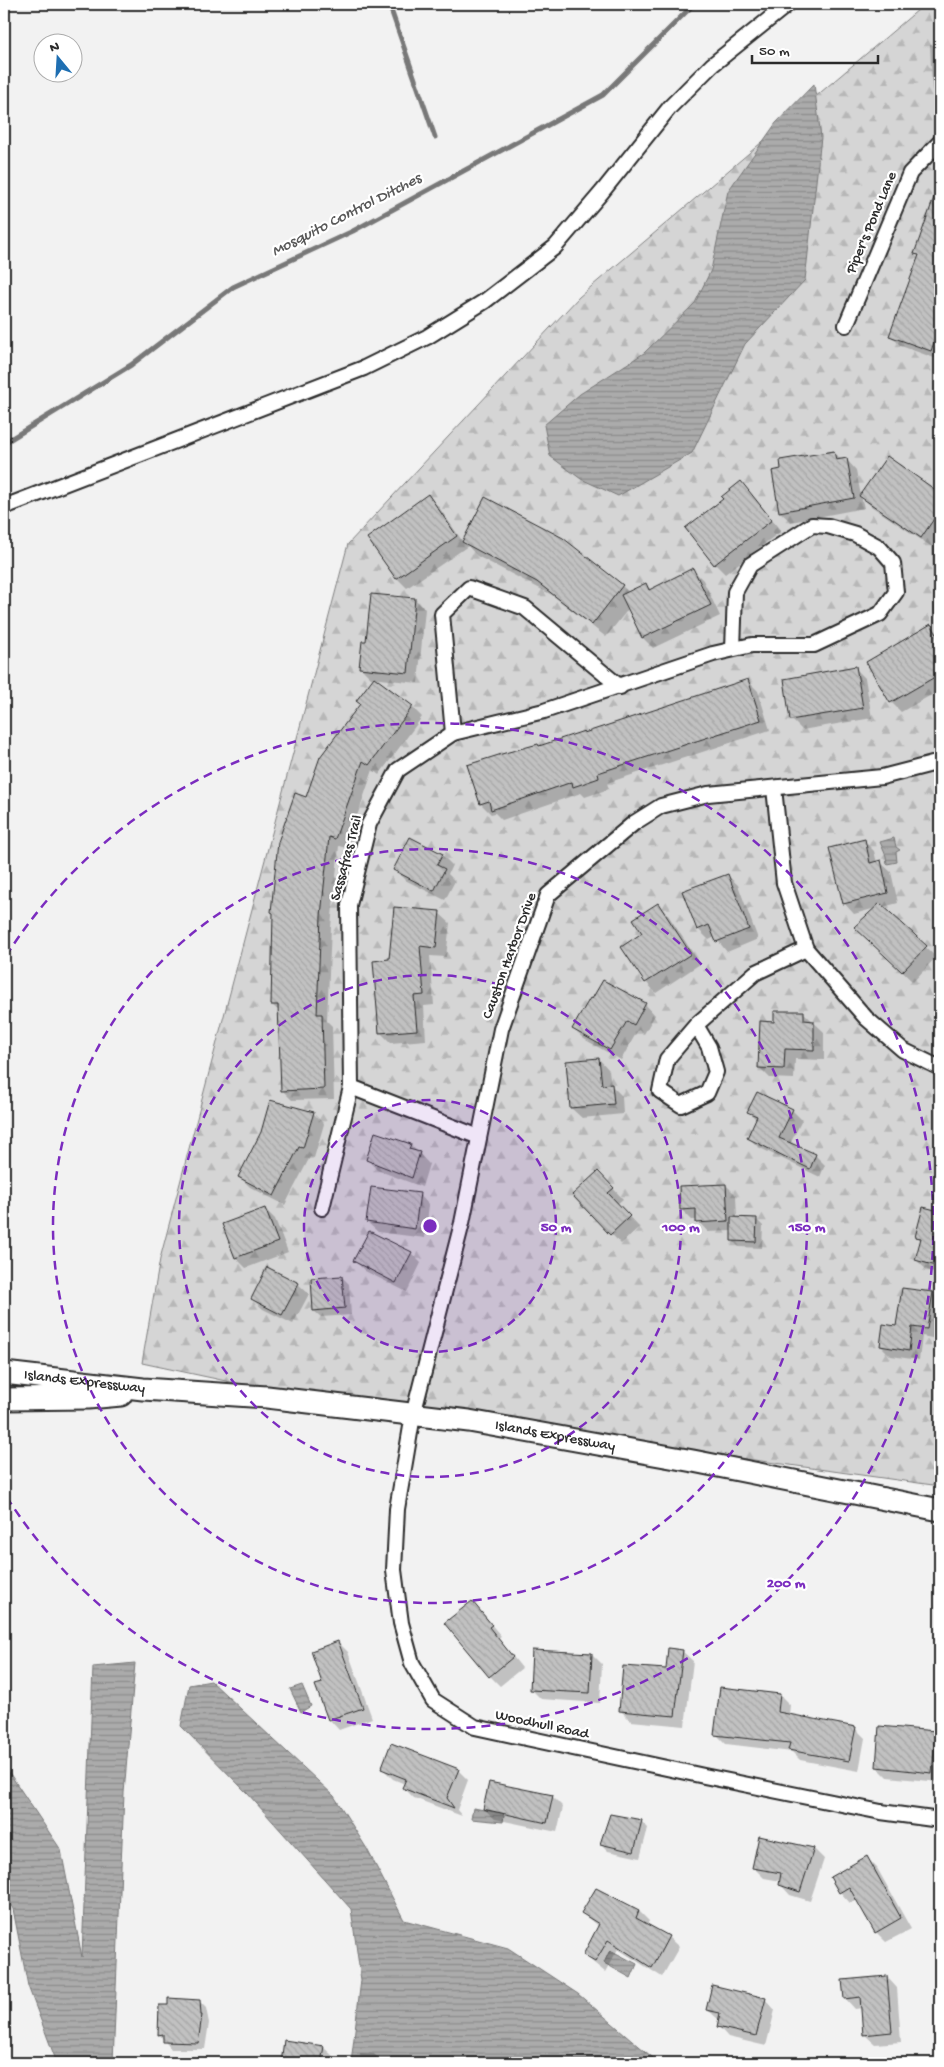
<svg xmlns="http://www.w3.org/2000/svg" width="944" height="2067" font-family="'Gochi Hand',sans-serif">
  <style>
    .forest { fill: url(#forest-firs); stroke: #808080 }
    .water { fill: url(#water-rules); stroke: #787878 }
    .shadow { fill: #0003 }
    .lines { fill: none; stroke-linecap: round; stroke-linejoin: round }
    .stream { stroke: #787878; stroke-width: 5 }
    .building { fill: url(#building-back-hatch); stroke: #2b2b2b }
    .street-casing { stroke: #2b2b2b; stroke-width: 18 }
    .primary-casing { stroke: #2b2b2b; stroke-width: 25 }
    .street { stroke: #fff; stroke-width: 14 }
    .primary { stroke: #fff; stroke-width: 21 }
    .ring { fill: none; stroke: #7b2cbf; stroke-width: 2.5; stroke-dasharray: 9 6 }
    .labels { text-anchor: middle; dominant-baseline: central; stroke-width: 4.5; stroke-linejoin: round; paint-order: stroke }
    .street-label { font-size: 15px; fill: #2b2b2b; stroke: #fff }
    .water-label { font-size: 16px; font-style: italic; fill: #585858; stroke: #fff }
    .centre { fill: #7b2cbf; stroke: #fff; stroke-width: 2.5 }
    .ring-label { font-size: 15px; text-anchor: middle; font-weight: bold; fill: #7b2cbf; stroke: #fff; stroke-width: 4.5; stroke-linejoin: round; paint-order: stroke }
  </style>
  <defs>
    <pattern id="forest-firs" width="22" height="20" patternUnits="userSpaceOnUse" patternTransform="scale(1.25)"><rect width="22" height="20" fill="#d5d5d5"/><path d="M5 1l3.5 6h-7zM16 11l3.5 6h-7z" fill="#b7b7b7"/></pattern>
    <pattern id="water-rules" width="6" height="5" patternUnits="userSpaceOnUse" patternTransform="scale(1.25)"><rect width="6" height="5" fill="#ababab"/><path d="M0 2.5h6" fill="none" stroke="#8b8b8b"/></pattern>
    <pattern id="building-back-hatch" width="6" height="6" patternUnits="userSpaceOnUse" patternTransform="scale(1.25)"><rect width="6" height="6" fill="#c1c1c1"/><path d="M-1 5l2 2M0 0l6 6M5-1l2 2" fill="none" stroke="#a6a6a6"/></pattern>
  </defs>
  <rect width="100%" height="100%" fill="#f2f2f2"/>
  <filter id="ink" filterUnits="userSpaceOnUse"><feTurbulence type="fractalNoise" baseFrequency=".02" numOctaves="2"/><feDisplacementMap in="SourceGraphic" scale="10" xChannelSelector="R" yChannelSelector="G"/><feConvolveMatrix kernelMatrix="1 2 1 2 8 2 1 2 1" color-interpolation-filters="sRGB"/></filter>
  <g filter="url(#ink)">
    <polygon class="forest" points="925,4 940,4 940,1486 296,1396 142,1363 160,1259 348,544 579,297"/>
    <g class="water">
      <polygon points="814,84 821,137 805,280 745,344 692,453 618,496 581,479 550,456 544,425 580,394 644,353 695,303 711,270 728,191 776,123"/>
      <polygon points="894,838 896,847 900,850 896,852 897,862 887,864 886,856 880,842"/>
      <polygon points="135,1663 124,1793 113,2063 57,2063 28,1986 13,1909 4,1892 4,1765 61,1850 82,1957 93,1667"/>
      <polygon points="211,1681 334,1796 367,1849 404,1920 508,1948 578,1994 659,2063 351,2063 361,1980 351,1909 248,1794 181,1726 189,1685"/>
      <polygon points="302,1685 311,1706 301,1712 290,1689"/>
      <polygon points="473,1808 502,1813 504,1815 503,1822 471,1819"/>
      <polygon points="612,1951 637,1964 631,1978 604,1963 609,1952"/>
    </g>
    <g class="shadow">
      <polygon points="940,44 940,98 932,89 930,45"/>
      <polygon points="939,188 940,189 940,360 901,346 891,336 919,257 916,253"/>
      <polygon points="834,452 842,460 846,459 856,470 861,496 887,458 940,494 940,535 937,540 940,540 940,620 934,614 932,547 871,506 861,496 864,508 791,522 780,512 773,472"/>
      <polygon points="741,482 781,531 725,574 715,564 725,500"/>
      <polygon points="428,496 438,506 463,542 622,586 629,592 646,584 651,590 693,570 703,580 720,616 653,648 643,638 629,608 606,637 552,595 477,556 468,546 407,588 397,578"/>
      <polygon points="372,595 415,599 425,609 418,683 371,678 361,668 367,642"/>
      <polygon points="931,626 940,635 940,690 901,712 891,702"/>
      <polygon points="855,668 865,678 872,718 802,730 792,720"/>
      <polygon points="748,681 758,691 770,730 607,783 609,789 585,797 581,793 502,820 495,813 491,814 481,804 539,747"/>
      <polygon points="412,707 422,717 379,775 373,770 346,848 339,846 331,927 327,1021 332,1026 334,1099 292,1100 282,1090 280,1012 272,1005 307,799"/>
      <polygon points="864,841 874,851 877,863 880,862 891,872 898,903 883,907 936,957 913,982 866,937 876,908 854,914 844,903"/>
      <polygon points="442,855 452,865 448,874 455,881 445,900 405,880 394,869"/>
      <polygon points="727,875 738,885 758,939 727,952 715,937 709,940 698,929"/>
      <polygon points="658,905 668,915 700,964 656,993 646,982 644,934"/>
      <polygon points="439,913 450,923 446,957 430,956 434,1005 424,1006 426,1040 391,1043 380,1032 390,960"/>
      <polygon points="645,1004 655,1015 644,1034 638,1030 621,1060 584,1039 573,1029"/>
      <polygon points="804,1013 824,1032 824,1060 795,1059 794,1079 770,1078 760,1068 775,1023"/>
      <polygon points="599,1059 609,1070 611,1085 622,1096 623,1114 582,1118 571,1108"/>
      <polygon points="792,1110 802,1120 790,1144 815,1155 825,1165 820,1177 758,1147 748,1137 757,1120 748,1111"/>
      <polygon points="313,1113 324,1124 314,1158 310,1157 285,1205 250,1187 240,1177 262,1133"/>
      <polygon points="411,1145 429,1164 422,1187 377,1170 367,1159"/>
      <polygon points="608,1183 623,1199 617,1204 639,1227 621,1244 574,1195"/>
      <polygon points="726,1185 736,1195 737,1219 756,1219 763,1226 762,1248 739,1247 732,1240 732,1231 708,1232 697,1220 692,1220 682,1210"/>
      <polygon points="419,1194 429,1205 425,1238 378,1232 367,1222"/>
      <polygon points="924,1208 940,1212 940,1274 927,1270 916,1260 921,1241 917,1236"/>
      <polygon points="265,1209 275,1219 288,1252 246,1268 236,1258 224,1225"/>
      <polygon points="411,1253 421,1263 407,1292 365,1271 355,1261"/>
      <polygon points="342,1277 349,1284 351,1315 321,1317 314,1311"/>
      <polygon points="298,1284 309,1294 293,1324 263,1309 252,1299"/>
      <polygon points="932,1293 940,1301 937,1339 922,1336 919,1360 891,1356 881,1346"/>
      <polygon points="472,1602 501,1636 498,1638 522,1668 500,1686 490,1676"/>
      <polygon points="338,1642 348,1652 372,1718 339,1730 329,1719 324,1684"/>
      <polygon points="682,1651 693,1661 685,1726 631,1721 620,1710 667,1671"/>
      <polygon points="592,1654 602,1664 600,1703 541,1699 531,1689"/>
      <polygon points="780,1695 790,1705 789,1715 855,1728 865,1738 859,1771 800,1760 792,1752 726,1744 716,1734"/>
      <polygon points="935,1732 940,1737 940,1782 887,1777 877,1767"/>
      <polygon points="383,1769 458,1770 468,1780 457,1810 462,1816 414,1798 404,1788 405,1784 393,1779"/>
      <polygon points="553,1797 563,1807 557,1832 495,1819 484,1809"/>
      <polygon points="641,1821 648,1828 640,1858 608,1851 601,1844"/>
      <polygon points="760,1837 814,1849 824,1859 810,1901 790,1895 780,1884 781,1881 764,1878 754,1868"/>
      <polygon points="866,1857 877,1868 911,1929 886,1942 876,1932 857,1899 850,1903 840,1892"/>
      <polygon points="597,1890 639,1911 649,1921 647,1925 668,1937 679,1947 662,1977 618,1949 605,1972 584,1955 599,1927 582,1913"/>
      <polygon points="887,1977 897,1988 901,2042 875,2044 864,2034 862,2008 855,2009 845,1998"/>
      <polygon points="765,1999 775,2010 766,2046 728,2037 718,2026 719,2020 707,2009"/>
      <polygon points="199,2001 206,2008 209,2023 205,2049 171,2049 159,2034"/>
      <polygon points="285,2042 323,2047 334,2057 333,2063 282,2063"/>
      <polygon points="360,2053 374,2054 377,2057 376,2063 360,2063"/>
    </g>
    <g class="lines">
      <g class="stream">
        <polyline points="389,4 435,137"/>
        <polyline points="4,443 131,365 233,287 353,231 603,95 694,4"/>
      </g>
    </g>
    <g class="building">
      <polygon points="938,186 940,186 940,325 931,351 889,336 919,255 914,254"/>
      <polygon points="834,451 836,460 847,458 854,498 779,512 772,471 781,469 780,460"/>
      <polygon points="887,456 940,493 940,510 921,538 859,496"/>
      <polygon points="741,481 772,520 714,565 685,528 723,499 721,497"/>
      <polygon points="428,494 457,536 396,579 367,538"/>
      <polygon points="485,497 563,538 623,585 592,625 537,582 462,542"/>
      <polygon points="693,568 711,605 642,638 621,595 646,583 649,590"/>
      <polygon points="371,594 415,598 408,673 359,668 362,641 366,641"/>
      <polygon points="931,624 940,640 940,674 890,703 866,662"/>
      <polygon points="856,666 863,708 790,720 784,679"/>
      <polygon points="374,677 413,706 369,765 363,761 335,839 329,837 321,916 317,1014 322,1014 324,1089 281,1091 278,1005 271,1005 273,913 271,912 278,842 295,793 306,797 320,757 360,704 356,701"/>
      <polygon points="748,679 761,720 598,773 599,778 573,787 572,782 491,810 489,801 480,804 467,765 505,753 538,744 539,746 584,731 584,733"/>
      <polygon points="410,837 443,854 437,865 445,869 434,891 393,870"/>
      <polygon points="865,839 870,863 881,860 888,893 843,904 829,848"/>
      <polygon points="728,874 749,929 716,942 709,925 697,930 682,891"/>
      <polygon points="658,903 691,954 645,983 621,947 642,933 633,919"/>
      <polygon points="880,903 927,946 902,972 854,927"/>
      <polygon points="394,907 440,911 436,948 420,946 424,995 414,996 417,1030 379,1033 373,961 389,959"/>
      <polygon points="603,980 646,1003 634,1025 627,1021 610,1050 572,1029 590,998 592,999"/>
      <polygon points="774,1011 804,1011 804,1020 814,1021 814,1050 785,1049 784,1069 758,1068 760,1021 774,1022"/>
      <polygon points="599,1058 602,1085 612,1084 614,1104 570,1108 566,1061"/>
      <polygon points="757,1092 793,1109 779,1138 816,1154 810,1169 747,1138 757,1116 747,1112"/>
      <polygon points="270,1100 314,1112 303,1148 299,1147 274,1196 238,1177 261,1132"/>
      <polygon points="375,1132 411,1144 409,1149 420,1152 412,1178 366,1160"/>
      <polygon points="598,1171 614,1188 608,1193 630,1216 610,1235 572,1195"/>
      <polygon points="726,1184 728,1221 696,1223 696,1209 680,1210 679,1186"/>
      <polygon points="371,1187 420,1193 415,1229 366,1222"/>
      <polygon points="923,1207 940,1211 940,1267 915,1260 921,1238 915,1237"/>
      <polygon points="265,1208 278,1242 235,1258 222,1224"/>
      <polygon points="731,1217 757,1218 756,1242 731,1241"/>
      <polygon points="369,1231 412,1252 396,1283 353,1261"/>
      <polygon points="267,1267 299,1283 282,1315 251,1299"/>
      <polygon points="342,1276 345,1308 313,1311 311,1278"/>
      <polygon points="902,1288 933,1292 927,1329 912,1327 909,1351 880,1346 883,1324 896,1326"/>
      <polygon points="472,1601 492,1625 489,1627 513,1657 489,1677 444,1623"/>
      <polygon points="338,1641 363,1708 328,1720 315,1685 322,1683 311,1651"/>
      <polygon points="668,1648 683,1650 675,1716 619,1711 623,1666 666,1669"/>
      <polygon points="532,1650 592,1653 590,1693 530,1690"/>
      <polygon points="720,1687 780,1694 778,1712 856,1727 849,1761 788,1750 790,1743 714,1735"/>
      <polygon points="879,1726 936,1731 932,1773 876,1767"/>
      <polygon points="391,1743 459,1769 447,1798 454,1808 402,1788 406,1779 381,1769"/>
      <polygon points="489,1782 553,1795 547,1823 483,1809"/>
      <polygon points="610,1814 642,1820 634,1852 600,1844"/>
      <polygon points="759,1836 814,1848 800,1892 779,1885 781,1873 752,1868"/>
      <polygon points="867,1856 901,1918 875,1933 849,1887 839,1893 830,1877"/>
      <polygon points="596,1888 639,1910 636,1918 669,1936 652,1968 608,1940 595,1962 583,1955 599,1924 581,1913"/>
      <polygon points="887,1976 892,2032 863,2035 860,1997 844,1999 842,1980"/>
      <polygon points="712,1985 766,1998 756,2036 717,2027 720,2013 706,2010"/>
      <polygon points="168,1998 200,2000 201,2015 202,2015 198,2043 163,2042 163,2034 158,2035 159,2005 168,2005"/>
      <polygon points="284,2040 324,2046 321,2063 281,2063"/>
    </g>
    <g class="lines">
      <g class="street-casing">
        <g id="street">
          <polyline points="846,325 910,173 940,142"/>
          <polyline points="4,507 364,368 427,337 485,301 555,247 602,192 670,107 712,65 788,4"/>
          <polyline points="453,733 442,614 469,588 525,608 620,687"/>
          <polyline points="940,762 882,777 708,794 661,806 634,823 548,895 501,1029 462,1223 413,1415 397,1509 394,1570 401,1623 412,1663 433,1700 475,1727 704,1776 881,1812 940,1820"/>
          <polyline points="774,788 784,883 806,949 866,1018 903,1050 940,1068"/>
          <polyline points="696,1025 709,1047 716,1072 707,1093 681,1105 660,1091 667,1059 696,1025 755,973 806,949"/>
          <polyline points="351,1087 479,1137"/>
          <polyline points="322,1208 351,1087 349,905 369,824 398,770 453,733 544,711 713,654 752,645 814,645 880,614 896,592 893,563 879,547 855,534 828,526 812,525 750,565 735,592 733,649"/>
        </g>
      </g>
      <g class="primary-casing">
        <g id="primary">
          <path id="s1" d="M4 1373 143 1389 267 1397 469 1421 693 1461 940 1510"/>
          <polyline points="4,1399 88,1398 121,1395"/>
        </g>
      </g>
      <use href="#street" class="street"/>
      <use href="#primary" class="primary"/>
    </g>
  </g>
  <circle cx="430" cy="1226" r="126" fill="#7b2cbf" fill-opacity=".12"/>
  <g class="ring">
    <circle cx="430" cy="1226" r="126"/>
    <circle cx="430" cy="1226" r="251"/>
    <circle cx="430" cy="1226" r="377"/>
    <path d="M6 956A503 503 0 1 1 6 1496"/>
  </g>
  <g class="labels">
    <g class="street-label">
      <text transform="translate(872 223) rotate(-67)">Piper's Pond Lane</text>
      <text transform="translate(347 858) rotate(-75)">Sassafras Trail</text>
      <text transform="translate(510 956) rotate(-70)">Causton Harbor Drive</text>
      <text stroke="none"><textPath href="#s1" startOffset="81">Islands Expressway</textPath></text>
      <text stroke="none"><textPath href="#s1" startOffset="555">Islands Expressway</textPath></text>
      <text transform="translate(542 1725) rotate(12)">Woodhull Road</text>
    </g>
    <g class="water-label">
      <text transform="translate(347 216) rotate(-27)">Mosquito Control Ditches</text>
    </g>
  </g>
  <circle cx="430" cy="1226" r="8" class="centre"/>
  <g class="ring-label">
    <text x="556" y="1231">50 m</text>
    <text x="681" y="1231">100 m</text>
    <text x="807" y="1231">150 m</text>
    <text x="786" y="1587">200 m</text>
  </g>
  <rect width="944" height="2067" fill="none" stroke="#fff" stroke-width="20"/>
  <rect x="10" y="10" width="924" height="2047" fill="none" stroke="#2b2b2b" stroke-width="2" filter="url(#ink)"/>
  <g transform="translate(58 58) rotate(342)"><circle r="24" fill="#ffffff" stroke="#aaaaaa"/>
  <path d="M0-4L9 19L0 12L-9 19Z" fill="#1f6fb2"/>
  <text y="-8" font-size="14" font-weight="bold" text-anchor="middle" fill="#2b2b2b">N</text>
  </g>
  <path d="M752 55v8h126v-8" fill="none" stroke="#2b2b2b" stroke-width="2.5"/>
  <text x="759" y="55" font-size="15" fill="#2b2b2b" stroke="#ffffff" stroke-width="4" paint-order="stroke">50 m</text>
</svg>
